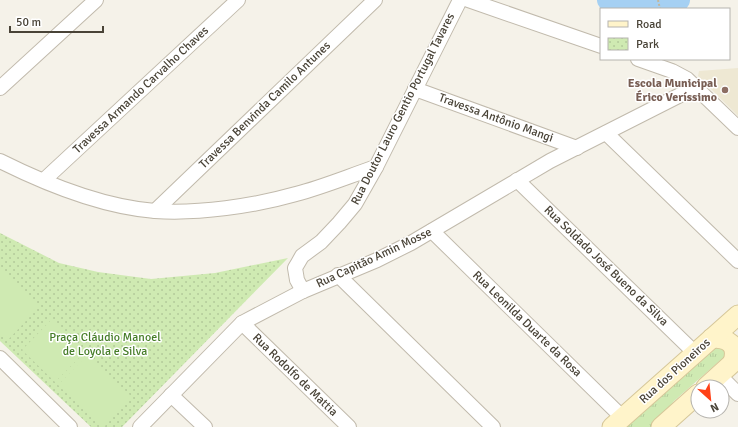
<svg xmlns="http://www.w3.org/2000/svg" width="738" height="427" font-family="Signika,sans-serif">
  <style>
    .education { fill: #eee8d3 }
    .grass { fill: url(#grass-tufts) }
    .park { fill: url(#park-dots) }
    .pitch { fill: #cfeab2 }
    .lines { fill: none; stroke-linecap: round; stroke-linejoin: round }
    .river { stroke: #a5d0f3; stroke-width: 22 }
    .minor-casing { stroke: #c1baac; stroke-width: 16 }
    .secondary-casing { stroke: #d6c799; stroke-width: 21 }
    .path { stroke: #c3b79c; stroke-width: 2; stroke-dasharray: 2 2; stroke-linecap: butt }
    .minor { stroke: #fff; stroke-width: 14 }
    .secondary { stroke: #fff4ca; stroke-width: 19 }
    .education-dot { fill: #8d6e63; stroke: #fff; stroke-width: 1.5 }
    .labels { text-anchor: middle; dominant-baseline: central; stroke-width: 3; stroke-linejoin: round; paint-order: stroke }
    .education-label { font-size: 12px; font-weight: bold; fill: #785e54; stroke: #fff; text-anchor: end }
    .street-label { font-size: 12px; fill: #494337; stroke: #fff }
    .park-label { font-size: 12px; fill: #467d28; stroke: #fff }
  </style>
  <defs>
    <pattern id="grass-tufts" width="24" height="20" patternUnits="userSpaceOnUse"><rect width="24" height="20" fill="#cfeab2"/><path d="M3 7l-1-3M5 7V3M7 7l1-3M15 17l-1-3M17 17v-4M19 17l1-3" fill="none" stroke="#b3ca9a"/></pattern>
    <pattern id="park-dots" width="8" height="8" patternUnits="userSpaceOnUse"><rect width="8" height="8" fill="#cfeab2"/><path d="M2 2h.1M6 6h.1" fill="none" stroke="#b3ca9a" stroke-width="1.8" stroke-linecap="round"/></pattern>
  </defs>
  <rect width="100%" height="100%" fill="#f5f2e9"/>
  <polygon class="education" points="738,68 738,116 698,76 699,71"/>
  <polygon class="grass" points="717,346 724,349 724,357 674,401 660,419 651,427 625,427"/>
  <polygon class="park" points="0,233 59,263 98,272 151,279 215,273 288,258 122,427 91,427 0,341"/>
  <g class="pitch">
    <polygon points="0,270 39,307 7,341 0,334"/>
    <polygon points="51,320 85,352 55,382 22,350"/>
    <polygon points="87,355 132,397 104,427 102,427 58,385"/>
  </g>
  <g class="lines">
    <path class="river" d="M608 0C634 10 653 11 679 0"/>
    <g class="minor-casing">
      <g id="minor">
        <polyline points="468,0 601,46"/>
        <polyline points="638,59 672,71 687,79 738,128"/>
        <polyline points="0,88 96,0"/>
        <polyline points="415,89 577,148"/>
        <polyline points="606,133 738,261"/>
        <path d="M0 161C46 184 104 207 155 211 198 214 254 206 296 194 323 187 349 176 376 167"/>
        <polyline points="44,180 238,0"/>
        <polyline points="517,180 695,353"/>
        <polyline points="155,211 375,0"/>
        <polyline points="432,231 623,418"/>
        <polyline points="338,275 493,427"/>
        <polyline points="303,291 297,280 295,268 298,263 302,256 321,242 339,223 355,204 376,167 460,0"/>
        <polyline points="242,323 349,427"/>
        <polyline points="0,358 70,427"/>
        <polyline points="719,375 738,394"/>
        <polyline points="171,395 205,427"/>
        <polyline points="140,427 242,323 303,291 377,260 411,243 550,161 696,87"/>
      </g>
    </g>
    <g class="secondary-casing">
      <g id="secondary">
        <path d="M712 338C729 338 738 345 733 362"/>
        <polyline points="706,387 738,358"/>
        <polyline points="612,427 738,315"/>
        <polyline points="661,427 698,394"/>
      </g>
    </g>
    <polyline class="path" points="658,0 660,9"/>
    <use href="#minor" class="minor"/>
    <use href="#secondary" class="secondary"/>
  </g>
  <circle class="education-dot" cx="725" cy="90" r="4"/>
  <g class="labels">
    <g class="education-label">
      <text x="717" y="83">Escola Municipal<tspan x="717" dy="14">Érico Veríssimo</tspan></text>
    </g>
    <g class="street-label">
      <text transform="translate(141 90) rotate(-43)">Travessa Armando Carvalho Chaves</text>
      <text transform="translate(265 105) rotate(-44)">Travessa Benvinda Camilo Antunes</text>
      <text transform="translate(403 109) rotate(-63)">Rua Doutor Lauro Gentio Portugal Tavares</text>
      <text transform="translate(496 118) rotate(20)">Travessa Antônio Mangi</text>
      <text transform="translate(374 258) rotate(-25)">Rua Capitão Amin Mosse</text>
      <text transform="translate(606 266) rotate(44)">Rua Soldado José Bueno da Silva</text>
      <text transform="translate(527 324) rotate(44)">Rua Leonilda Duarte da Rosa</text>
      <text transform="translate(675 371) rotate(-42)">Rua dos Pioneiros</text>
      <text transform="translate(295 375) rotate(44)">Rua Rodolfo de Mattia</text>
    </g>
    <g class="park-label">
      <text x="105" y="337">Praça Cláudio Manoel<tspan x="105" dy="14">de Loyola e Silva</tspan></text>
    </g>
  </g>
  <rect x="600" y="8" width="130" height="52" fill="#ffffff" stroke="#b6b4af"/>
  <rect x="608" y="21" width="20" height="6" fill="#fff4ca" stroke="#b6b4af"/>
  <text x="636" y="28" font-size="12" fill="#494337">Road</text>
  <rect x="608" y="38" width="20" height="12" fill="url(#park-dots)" stroke="#b6b4af"/>
  <text x="636" y="48" font-size="12" fill="#494337">Park</text>
  <g transform="translate(710 399) rotate(153)"><circle r="19" fill="#ffffff" stroke="#b6b4af"/>
  <path d="M0-3L7 15L0 10L-7 15Z" fill="#ff4117"/>
  <text y="-6" font-size="11" font-weight="bold" text-anchor="middle" fill="#494337">N</text>
  </g>
  <path d="M10 26v6h93v-6" fill="none" stroke="#494337" stroke-width="2"/>
  <text x="16" y="26" font-size="12" fill="#494337" stroke="#ffffff" stroke-width="3" paint-order="stroke">50 m</text>
</svg>
